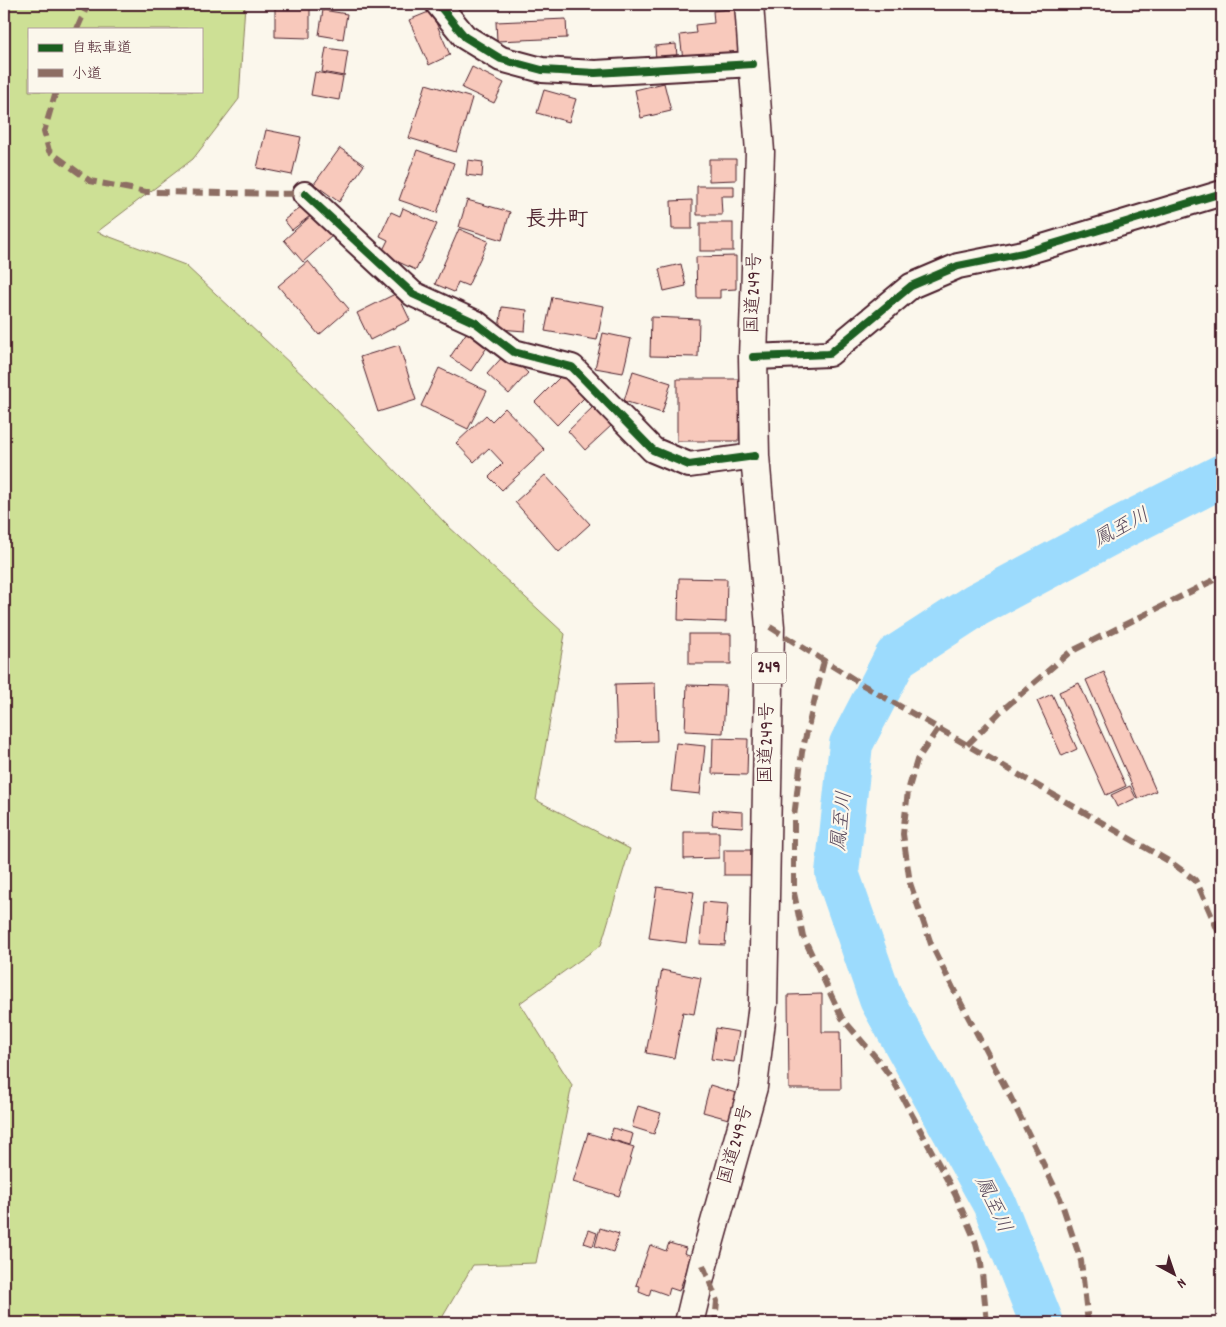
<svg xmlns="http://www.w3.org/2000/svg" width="1226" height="1327" font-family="Dekko,'Klee One',sans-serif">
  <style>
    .green { fill: #cde095; stroke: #8c8060; fill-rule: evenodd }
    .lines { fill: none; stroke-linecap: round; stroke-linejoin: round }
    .river { stroke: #9cdbfd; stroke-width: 44 }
    .building { fill: #f8c9bc; stroke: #4a1f2b }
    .minor-casing { stroke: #4a1f2b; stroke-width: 28 }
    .highway-casing { stroke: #4a1f2b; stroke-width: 31 }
    .minor { stroke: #fbf7ec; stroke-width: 24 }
    .highway { stroke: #fbf7ec; stroke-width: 28 }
    .quiet { stroke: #8d6e63; stroke-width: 6; stroke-dasharray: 12 6; stroke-linecap: butt }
    .cycleway-casing { stroke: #fbf7ec; stroke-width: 11 }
    .cycleway { stroke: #1b5e20; stroke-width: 8 }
    .labels { text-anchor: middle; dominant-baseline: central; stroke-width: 4.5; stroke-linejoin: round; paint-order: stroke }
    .shield { fill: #fbf7ec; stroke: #7f6065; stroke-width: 1 }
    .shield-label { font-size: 18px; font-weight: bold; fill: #4a1f2b }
    .street-label { font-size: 19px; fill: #4a1f2b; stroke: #fbf7ec }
    .water-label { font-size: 20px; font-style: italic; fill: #5e4e60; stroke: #fbf7ec }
    .quarter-label { font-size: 21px; font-weight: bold; fill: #4a1f2b; stroke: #fbf7ec }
  </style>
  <rect width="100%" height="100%" fill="#fbf7ec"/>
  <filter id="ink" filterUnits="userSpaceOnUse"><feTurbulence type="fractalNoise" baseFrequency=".02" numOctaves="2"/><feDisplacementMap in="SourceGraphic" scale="10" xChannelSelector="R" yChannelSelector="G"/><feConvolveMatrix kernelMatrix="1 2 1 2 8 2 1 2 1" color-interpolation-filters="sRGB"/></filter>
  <g filter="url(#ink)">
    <path class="green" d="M4 4H245L239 99 193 159 97 232 185 265 308 380 447 525 565 634 536 800 630 849 601 945 520 1003 572 1085 536 1263 473 1265 439 1323H4ZM29 29H201V91H29Z"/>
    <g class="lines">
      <polyline class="river" points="1042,1323 994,1203 881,999 837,873 851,744 896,657 976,605 1118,529 1222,476"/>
    </g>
    <g class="building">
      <polygon points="275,4 310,4 310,38 275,37"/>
      <polygon points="737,8 743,53 683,60 680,35 696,33 695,25 714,23 713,11"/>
      <polygon points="323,10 347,14 343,39 319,35"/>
      <polygon points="431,11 450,55 429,65 409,20"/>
      <polygon points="566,19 567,38 497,41 496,22"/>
      <polygon points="676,44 677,57 656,60 655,46"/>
      <polygon points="326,48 348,51 344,76 322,72"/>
      <polygon points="472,67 504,83 494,103 462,88"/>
      <polygon points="315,72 343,77 339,100 311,95"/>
      <polygon points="664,83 671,111 641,118 635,90"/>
      <polygon points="426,84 472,98 456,152 409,138"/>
      <polygon points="544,90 576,99 569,122 537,113"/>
      <polygon points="266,130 301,137 292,175 257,168"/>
      <polygon points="340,148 364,165 339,202 314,184"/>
      <polygon points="417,150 454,163 437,213 399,200"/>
      <polygon points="709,159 736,159 736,180 709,181"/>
      <polygon points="468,160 483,162 482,177 466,175"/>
      <polygon points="697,186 734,186 734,196 721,196 722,215 697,215"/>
      <polygon points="467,200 510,212 502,240 459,227"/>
      <polygon points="692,200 692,229 672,229 671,201"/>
      <polygon points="302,206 310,216 292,230 284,220"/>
      <polygon points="403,208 437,224 416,270 381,254 388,240 380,236 391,212 400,216"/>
      <polygon points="314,213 333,235 303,262 284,240"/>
      <rect x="700" y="223" width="33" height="28"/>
      <polygon points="459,229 488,241 468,286 458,282 454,292 435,284"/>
      <polygon points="736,256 736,289 720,290 720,298 697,298 696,257"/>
      <polygon points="308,261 349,309 319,335 278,286"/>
      <polygon points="681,264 686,286 664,291 659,269"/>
      <polygon points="397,293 410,320 370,340 357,313"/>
      <polygon points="552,297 604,306 597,340 545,331"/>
      <polygon points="502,307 527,310 525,331 499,329"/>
      <polygon points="651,317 699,319 698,357 650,356"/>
      <polygon points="469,329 490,343 471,371 450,357"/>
      <polygon points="603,333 631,339 623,373 595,368"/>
      <polygon points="399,345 416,400 378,412 360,357"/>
      <polygon points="506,353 528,373 509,394 487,374"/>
      <polygon points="439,368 487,391 468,429 421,406"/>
      <polygon points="633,371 671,383 662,413 624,401"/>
      <polygon points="563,374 585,397 557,425 535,402"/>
      <polygon points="677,379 740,379 739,441 677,441"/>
      <polygon points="594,406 612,425 585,450 568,431"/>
      <polygon points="505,408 545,450 502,490 489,477 503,463 489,448 474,462 456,443 486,415 492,421"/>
      <polygon points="545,475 590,524 559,552 515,502"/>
      <polygon points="679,578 727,579 726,622 678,620"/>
      <rect x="689" y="634" width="42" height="30"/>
      <polygon points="1104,672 1156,791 1138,799 1086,680"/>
      <polygon points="655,683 657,741 617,742 615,684"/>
      <polygon points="1079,683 1126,786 1106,795 1059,692"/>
      <polygon points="687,685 726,686 723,733 685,731"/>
      <polygon points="1052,694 1077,749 1062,756 1037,701"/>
      <polygon points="713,738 748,739 747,775 712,774"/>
      <polygon points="676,743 705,746 700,794 671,791"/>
      <polygon points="1130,786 1136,798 1117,807 1111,795"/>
      <polygon points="713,810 743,812 743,827 712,825"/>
      <polygon points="684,832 719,832 719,858 684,859"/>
      <rect x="724" y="850" width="27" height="25"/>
      <polygon points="657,887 694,892 686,943 649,938"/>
      <polygon points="703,902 728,904 725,945 700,944"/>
      <polygon points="662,970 701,978 694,1014 683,1012 674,1058 646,1053"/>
      <polygon points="822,994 822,1032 840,1032 841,1089 789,1089 788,995"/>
      <polygon points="716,1028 739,1032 734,1062 711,1059"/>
      <polygon points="710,1085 739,1094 732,1120 703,1112"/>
      <polygon points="638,1106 661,1113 654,1134 632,1127"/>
      <polygon points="613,1128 633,1134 630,1145 610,1139"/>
      <polygon points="588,1133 634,1147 619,1196 573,1182"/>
      <polygon points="600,1228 619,1234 613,1252 595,1246"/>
      <polygon points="589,1230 597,1233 593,1246 584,1243"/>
      <polygon points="669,1243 686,1248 684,1253 692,1256 679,1291 670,1288 668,1295 651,1289 649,1296 639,1292 640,1286 636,1285 650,1245 666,1251"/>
    </g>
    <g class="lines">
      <g class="minor-casing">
        <g id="minor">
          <polyline points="438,4 465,37 501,59 542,70 595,73 753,64"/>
          <polyline points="305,194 413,294 476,323 514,352 572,367 653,450 689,465 755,456"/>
          <polyline points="753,357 829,354 911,286 958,266 1023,253 1222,193"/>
        </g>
      </g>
      <g class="highway-casing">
        <polyline id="highway" points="689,1323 703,1265 753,1087 763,1004 770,627 755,456 753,357 760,152 749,4"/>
      </g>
      <use href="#minor" class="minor"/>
      <use href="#highway" class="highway"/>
      <g class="quiet">
        <polyline points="77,29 88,4"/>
        <polyline points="56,91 44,132 49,151 90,181 146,192 305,194"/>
        <polyline points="770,627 863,685 1172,863 1195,880 1199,887 1222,940"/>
        <polyline points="824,661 802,752 794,817 794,893 803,936 842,1018 878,1060 893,1080 955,1194 975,1240 981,1263 987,1323"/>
        <polyline points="938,729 917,760 908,791 903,834 910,883 931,944 953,988 1011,1098 1060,1198 1081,1261 1088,1323"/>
        <polyline points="967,745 1000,712 1070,652 1222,576"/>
        <polyline points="703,1265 717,1301 715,1323"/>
      </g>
      <g class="cycleway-casing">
        <g id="cycleway">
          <polyline points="438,4 465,37 501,59 542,70 595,73 753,64"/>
          <polyline points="305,194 413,294 476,323 514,352 572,367 653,450 689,465 755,456"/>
          <polyline points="753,357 829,354 911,286 958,266 1023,253 1222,193"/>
        </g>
      </g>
      <use href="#cycleway" class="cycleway"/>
    </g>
  </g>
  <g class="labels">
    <rect class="shield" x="751.5" y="652.5" width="35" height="31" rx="4"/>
    <g class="shield-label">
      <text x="769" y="668">249</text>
    </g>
    <g class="street-label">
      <text transform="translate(755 293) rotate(-88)">国道249号</text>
      <text transform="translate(768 743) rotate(-89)">国道249号</text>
      <text transform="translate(737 1145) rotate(-74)">国道249号</text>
    </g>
    <g class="water-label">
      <text transform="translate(1122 529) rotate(-28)">鳳至川</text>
      <text transform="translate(843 821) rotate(-84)">鳳至川</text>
      <text transform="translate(992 1205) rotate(65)">鳳至川</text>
    </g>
    <g class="quarter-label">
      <text x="557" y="221">長井町</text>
    </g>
  </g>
  <rect width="1226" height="1327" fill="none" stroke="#fbf7ec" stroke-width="20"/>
  <rect x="10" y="10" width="1206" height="1307" fill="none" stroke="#4a1f2b" stroke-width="2" filter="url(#ink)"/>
  <rect x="28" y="28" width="175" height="65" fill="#fbf7ec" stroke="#b4a19f"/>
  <rect x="38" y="44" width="25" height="8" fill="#1b5e20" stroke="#b4a19f"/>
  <text x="72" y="52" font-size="15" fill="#4a1f2b">自転車道</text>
  <rect x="38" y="69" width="25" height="8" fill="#8d6e63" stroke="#b4a19f"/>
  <text x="72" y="78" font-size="15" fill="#4a1f2b">小道</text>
  <g transform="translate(1174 1274) rotate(140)" stroke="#fbf7ec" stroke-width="4" paint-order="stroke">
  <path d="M0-4L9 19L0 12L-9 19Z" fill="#4a1f2b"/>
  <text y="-8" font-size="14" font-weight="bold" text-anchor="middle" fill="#4a1f2b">N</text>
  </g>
</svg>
